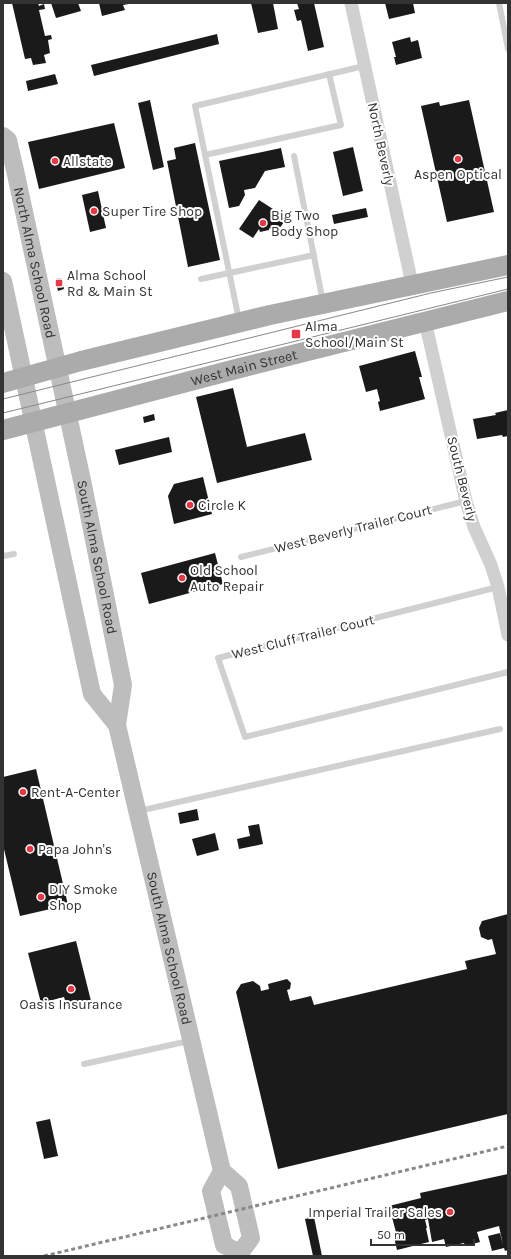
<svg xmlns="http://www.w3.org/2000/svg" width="511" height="1259" font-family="Karla,sans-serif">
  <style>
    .building { fill: #1a1a1a }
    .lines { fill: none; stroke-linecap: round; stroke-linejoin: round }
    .lane { stroke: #d0d0d0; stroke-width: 6 }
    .street { stroke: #d0d0d0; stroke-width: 13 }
    .secondary { stroke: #bdbdbd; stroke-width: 18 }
    .primary { stroke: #ababab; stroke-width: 20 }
    .tram { stroke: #888; stroke-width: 1 }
    .rail { stroke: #888; stroke-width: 3; stroke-dasharray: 4 3; stroke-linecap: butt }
    .poi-dot { fill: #e63946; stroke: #fff; stroke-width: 1.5 }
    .labels { text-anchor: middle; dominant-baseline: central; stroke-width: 4; stroke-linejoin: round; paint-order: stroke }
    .street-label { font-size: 14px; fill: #333; stroke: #fff }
    .poi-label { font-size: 14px; fill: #333; stroke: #fff; text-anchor: start }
  </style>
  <rect width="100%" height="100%" fill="#fff"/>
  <g class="building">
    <polygon points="12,3 38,3 39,6 44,4 45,9 39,10 45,36 51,35 52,39 48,40 50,53 44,55 46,63 33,65 31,58 25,59"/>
    <polygon points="51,3 78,3 81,11 56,18"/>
    <polygon points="99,3 129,3 129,4 123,5 125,10 102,16"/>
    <polygon points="251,3 273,3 278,29 258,33"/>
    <polygon points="297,3 314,3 324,47 308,51 301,20 297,21 294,10 299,9"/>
    <polygon points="385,3 413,3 415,13 389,19"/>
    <polygon points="217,34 219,44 94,76 91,65"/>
    <polygon points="410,37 411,42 418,40 422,58 396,65 394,57 396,57 392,42"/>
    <polygon points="55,74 58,84 28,91 26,81"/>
    <polygon points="150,100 164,167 153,170 138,103"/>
    <polygon points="469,100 494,212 447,222 421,106 439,102 440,106"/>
    <polygon points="114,123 125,168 39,189 28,142"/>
    <polygon points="195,143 220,260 188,267 167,161 176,159 174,148"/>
    <polygon points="353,147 363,191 343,196 333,152"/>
    <polygon points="281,148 285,167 265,171 255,188 244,190 245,195 239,206 229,208 219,161"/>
    <polygon points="98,191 106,228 90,232 82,195"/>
    <polygon points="259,200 287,218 276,233 269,228 269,230 260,232 259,229 253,238 239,229"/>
    <polygon points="366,208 368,217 334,224 332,215"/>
    <polygon points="61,278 64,289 58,291 55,279"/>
    <polygon points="415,351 422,377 419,377 425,399 380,411 378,402 380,401 377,389 366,392 359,366"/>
    <polygon points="233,388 247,447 305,433 312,460 217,483 196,397"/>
    <polygon points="508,410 508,436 503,437 502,435 477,439 473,419 496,415 495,413"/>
    <polygon points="154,414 155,420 144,423 143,417"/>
    <polygon points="169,437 172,452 119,465 115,450"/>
    <polygon points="203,477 212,514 174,524 168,496 174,484"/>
    <polygon points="215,553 223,584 149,604 141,573"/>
    <polygon points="36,769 68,905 20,916 3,845 3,777"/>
    <polygon points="197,809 199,820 180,824 178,813"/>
    <polygon points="259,824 263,844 239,849 237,839 250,836 248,826"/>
    <polygon points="215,833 219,850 197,856 192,839"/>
    <polygon points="508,914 508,1114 278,1169 236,992 241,984 253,981 260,986 261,991 269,989 268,984 287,979 291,983 290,989 287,990 290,1001 311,996 314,1005 467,969 465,961 496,954 492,939 488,940 481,937 479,928 482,921"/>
    <polygon points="76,941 91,1001 67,1007 64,997 41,1003 28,953"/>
    <polygon points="50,1119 58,1156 44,1159 36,1122"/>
    <polygon points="508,1174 508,1250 505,1251 504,1248 492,1251 488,1236 500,1233 503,1245 499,1226 477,1232 480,1242 465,1246 464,1243 446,1247 444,1239 432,1242 428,1219 425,1220 427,1228 426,1228 429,1242 397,1250 394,1237 397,1236 389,1206 421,1198 420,1193"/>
    <polygon points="314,1217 322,1256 313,1256 305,1219"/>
  </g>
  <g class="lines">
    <g class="lane">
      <polyline points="499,3 508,49"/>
      <polyline points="205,155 341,125 329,74"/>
      <polyline points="294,156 323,302"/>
      <polyline points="201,279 314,255"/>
      <polyline points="239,320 195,106 364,66"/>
      <polyline points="3,556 14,554"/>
      <polyline points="241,557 466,501"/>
      <polyline points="498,587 218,658 245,737 508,672"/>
      <polyline points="139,811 500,729"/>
      <polyline points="84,1064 189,1041"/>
    </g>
    <g class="street">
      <polyline points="351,3 412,284"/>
      <polyline points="425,321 466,501 474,527 491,565 498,587 508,635"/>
    </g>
    <g class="secondary">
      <path id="s1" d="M3 136 8 140 15 170 83 485 123 685 117 725 222 1171 239 1186 251 1238 240 1253 241 1256"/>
      <polyline points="3,281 92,694 117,725"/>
      <polyline points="222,1171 211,1191 224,1245 240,1253"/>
    </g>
    <g class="primary">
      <polyline points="3,383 81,361 270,315 508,265"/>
      <path id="s2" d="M3 430 240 368 508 301"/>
    </g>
    <g class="tram">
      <polyline points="3,399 431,293 508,277"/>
      <polyline points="3,413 508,289"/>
    </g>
    <polyline class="rail" points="44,1256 508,1146"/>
  </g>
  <g class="poi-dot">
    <circle cx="458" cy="159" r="4"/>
    <circle cx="55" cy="161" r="4"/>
    <circle cx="94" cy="211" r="4"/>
    <circle cx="263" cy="223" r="4"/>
    <rect x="55" y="279" width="8" height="8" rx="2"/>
    <rect x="291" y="329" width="10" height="10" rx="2"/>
    <circle cx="190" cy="505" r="4"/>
    <circle cx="182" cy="578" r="4"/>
    <circle cx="23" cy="792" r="4"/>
    <circle cx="30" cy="849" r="4"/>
    <circle cx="41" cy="897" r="4"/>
    <circle cx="71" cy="989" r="4"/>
    <circle cx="450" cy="1212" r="4"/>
  </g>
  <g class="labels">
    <g class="street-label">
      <text transform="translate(381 144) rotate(78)">North Beverly</text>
      <text stroke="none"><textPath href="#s1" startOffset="132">North Alma School Road</textPath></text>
      <text stroke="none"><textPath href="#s2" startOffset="249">West Main Street</textPath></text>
      <text transform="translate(462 479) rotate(76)">South Beverly</text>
      <text transform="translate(353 529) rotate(-14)">West Beverly Trailer Court</text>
      <text stroke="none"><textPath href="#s1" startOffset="433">South Alma School Road</textPath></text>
      <text transform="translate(303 637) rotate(-14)">West Cluff Trailer Court</text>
      <text stroke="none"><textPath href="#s1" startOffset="833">South Alma School Road</textPath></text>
    </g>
    <g class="poi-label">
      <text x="63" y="161">Allstate</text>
      <text x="458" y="174" text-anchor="middle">Aspen Optical</text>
      <text x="102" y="211">Super Tire Shop</text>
      <text x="271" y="215">Big Two<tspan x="271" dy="16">Body Shop</tspan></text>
      <text x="67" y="275">Alma School<tspan x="67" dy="16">Rd &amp; Main St</tspan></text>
      <text x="305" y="326">Alma<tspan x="305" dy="16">School/Main St</tspan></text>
      <text x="198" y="505">Circle K</text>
      <text x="190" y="570">Old School<tspan x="190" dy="16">Auto Repair</tspan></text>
      <text x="31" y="792">Rent-A-Center</text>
      <text x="38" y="849">Papa John's</text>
      <text x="49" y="889">DIY Smoke<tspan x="49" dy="16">Shop</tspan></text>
      <text x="71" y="1004" text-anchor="middle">Oasis Insurance</text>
      <text x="442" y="1212" text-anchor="end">Imperial Trailer Sales</text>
    </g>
  </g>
  <rect width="511" height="1259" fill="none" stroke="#333333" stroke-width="8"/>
  <path d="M371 1239v6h103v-6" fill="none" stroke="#333333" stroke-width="2"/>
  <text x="377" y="1239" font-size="12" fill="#333333" stroke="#ffffff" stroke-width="3" paint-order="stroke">50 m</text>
</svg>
